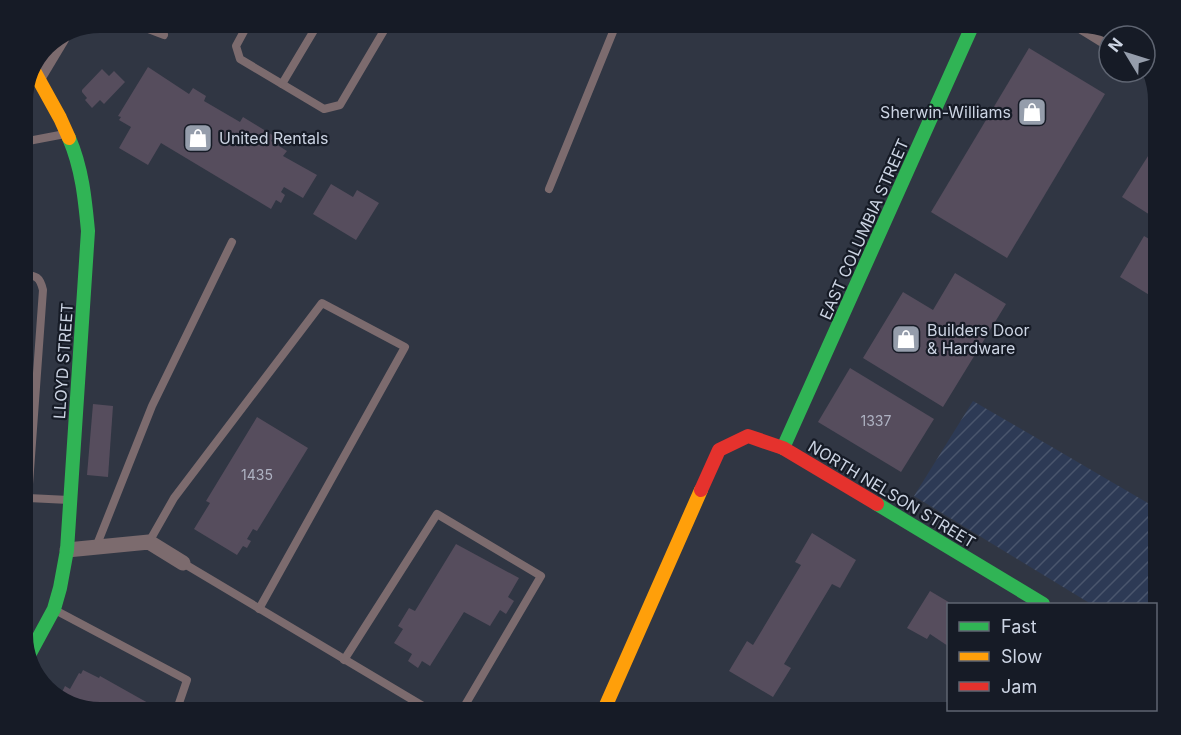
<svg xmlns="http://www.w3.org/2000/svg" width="1181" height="735" font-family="Inter,sans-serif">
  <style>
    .industrial { fill: url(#industrial-furrows) }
    .building { fill: #564d5d }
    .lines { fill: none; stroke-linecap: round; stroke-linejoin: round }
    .lane { stroke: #7c6b6e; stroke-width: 8 }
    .street { stroke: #7c6b6e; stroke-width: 15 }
    .fast { stroke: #30b455; stroke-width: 14 }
    .slow { stroke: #ff9f0a; stroke-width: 14 }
    .jam { stroke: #e5322d; stroke-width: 14 }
    .labels { text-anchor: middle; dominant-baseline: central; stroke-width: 4.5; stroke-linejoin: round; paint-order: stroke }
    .number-label { font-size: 14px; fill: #aeb2c2 }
    .poi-label { font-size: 16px; fill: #ccd4e3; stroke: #161b26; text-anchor: start }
    .street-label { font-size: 16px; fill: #ccd4e3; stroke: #161b26 }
  </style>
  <defs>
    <pattern id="industrial-furrows" width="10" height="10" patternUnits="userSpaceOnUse" patternTransform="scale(1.5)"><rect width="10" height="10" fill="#2d3a55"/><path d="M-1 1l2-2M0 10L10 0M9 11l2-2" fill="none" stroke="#4a566d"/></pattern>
  </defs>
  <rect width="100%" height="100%" fill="#303643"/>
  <polygon class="industrial" points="973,401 1158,509 1158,635 1156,644 1156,604 1091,604 914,496"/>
  <g class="building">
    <polygon points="1029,48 1105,94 1007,258 931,212"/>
    <polygon points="148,67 189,94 193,88 206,96 204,101 240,122 243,117 274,136 271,141 287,151 283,156 317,175 303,198 284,187 281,192 285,195 281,203 276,200 271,209 161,143 148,165 119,148 131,127 119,120 121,117 118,116"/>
    <polygon points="102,69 109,76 114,71 125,82 104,104 100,100 92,108 85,100 87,98 82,92 82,90"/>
    <polygon points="1150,153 1158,159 1158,220 1122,197"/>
    <polygon points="331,184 353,197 357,190 379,203 356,240 313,214"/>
    <polygon points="1144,236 1158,244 1158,285 1151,296 1120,277"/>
    <polygon points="955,273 1006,304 943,407 863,358 903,292 933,310"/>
    <polygon points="850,368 934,419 901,472 818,422"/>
    <polygon points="93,404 113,406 108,477 87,475"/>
    <polygon points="257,417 308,448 257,531 253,529 247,539 251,541 247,548 243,546 237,555 194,529 210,503 206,501"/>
    <polygon points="812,533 856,560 840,588 832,584 784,664 791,668 773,697 729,671 747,641 753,645 801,565 795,562"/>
    <polygon points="456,544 519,578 508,597 514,601 506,614 500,610 490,626 464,612 430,666 422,661 418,668 408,661 412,654 394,643 403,629 398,626 409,608 415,611"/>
    <polygon points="930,591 952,604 948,604 948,646 930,634 927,639 907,628"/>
    <polygon points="83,670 99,678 100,676 157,708 155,712 100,712 63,701 67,695 62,692 65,686 70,689 79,673 81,674"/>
  </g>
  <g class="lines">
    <g class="lane">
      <polyline points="130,22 164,35"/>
      <polyline points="249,22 236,46 240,59 324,109 340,105 389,22"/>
      <polyline points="282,84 319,22"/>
      <polyline points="23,142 65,134"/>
      <polyline points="549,189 617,22"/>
      <path d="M23 275C36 275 40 277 43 290L28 498"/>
      <polyline points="23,496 28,498 69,500"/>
      <polyline points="149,542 174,498 322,303 405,347 259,609"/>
      <polyline points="96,547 152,406 232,242"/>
      <polyline points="183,563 433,712"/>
      <polyline points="55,610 187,680 176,712"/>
      <polyline points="344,660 437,514 541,576 461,712"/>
    </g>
    <g class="street">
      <polyline points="1075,22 1109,43"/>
      <polyline points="1145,64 1150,67"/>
      <polyline points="38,78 62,38"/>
      <polyline points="67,550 149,542 183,563"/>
      <polyline points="1079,712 1081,710"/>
    </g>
    <g class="fast">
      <polyline points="783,448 974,22"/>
      <polyline points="877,504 1043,604"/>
      <path d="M28 657 54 609 60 588 67 550 88 231C85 199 82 168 69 138"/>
    </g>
    <g class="slow">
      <polyline points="34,71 60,118 69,138"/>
      <polyline points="603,712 701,490"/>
    </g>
    <polyline class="jam" points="701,490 719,450 748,436 783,448 877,504"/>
  </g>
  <defs>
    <g id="shop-square" transform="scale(1.5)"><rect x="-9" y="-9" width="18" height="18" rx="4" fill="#959dab" stroke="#161b26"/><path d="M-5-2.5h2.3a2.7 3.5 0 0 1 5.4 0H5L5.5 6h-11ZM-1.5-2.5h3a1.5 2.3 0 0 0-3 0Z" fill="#fff"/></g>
  </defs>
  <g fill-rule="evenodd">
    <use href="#shop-square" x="1032" y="112"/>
    <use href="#shop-square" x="198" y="138"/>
    <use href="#shop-square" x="906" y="339"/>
  </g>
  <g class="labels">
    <g class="number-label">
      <text x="876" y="420">1337</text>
      <text x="257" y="474">1435</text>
    </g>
    <g class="poi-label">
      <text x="1011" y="112" text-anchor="end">Sherwin-Williams</text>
      <text x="219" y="138">United Rentals</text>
      <text x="927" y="330">Builders Door<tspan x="927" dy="18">&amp; Hardware</tspan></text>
    </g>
    <g class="street-label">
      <text transform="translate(864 229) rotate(-66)">EAST COLUMBIA STREET</text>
      <text transform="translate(63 361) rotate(-86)">LLOYD STREET</text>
      <text transform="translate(892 494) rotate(31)">NORTH NELSON STREET</text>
    </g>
  </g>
  <path d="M0 0H1181V735H0ZM100 33H1081A67 67 0 0 1 1148 100V635A67 67 0 0 1 1081 702H100A67 67 0 0 1 33 635V100A67 67 0 0 1 100 33Z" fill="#161b26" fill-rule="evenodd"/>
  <rect x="947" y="603" width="210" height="108" fill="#161b26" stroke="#5f6572" stroke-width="1.5"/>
  <rect x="959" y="622" width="30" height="9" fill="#30b455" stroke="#5f6572" stroke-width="1.5"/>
  <text x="1001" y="633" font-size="18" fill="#ccd4e3">Fast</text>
  <rect x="959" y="652" width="30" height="9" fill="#ff9f0a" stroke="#5f6572" stroke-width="1.5"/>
  <text x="1001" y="663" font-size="18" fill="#ccd4e3">Slow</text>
  <rect x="959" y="682" width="30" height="9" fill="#e5322d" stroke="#5f6572" stroke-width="1.5"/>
  <text x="1001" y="693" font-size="18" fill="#ccd4e3">Jam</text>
  <g transform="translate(1127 54) rotate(308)"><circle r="28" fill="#161b26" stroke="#5f6572" stroke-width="1.5"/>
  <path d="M0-4.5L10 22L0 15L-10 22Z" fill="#959dab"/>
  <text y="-9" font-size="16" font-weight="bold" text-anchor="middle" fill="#ccd4e3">N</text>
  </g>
</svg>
